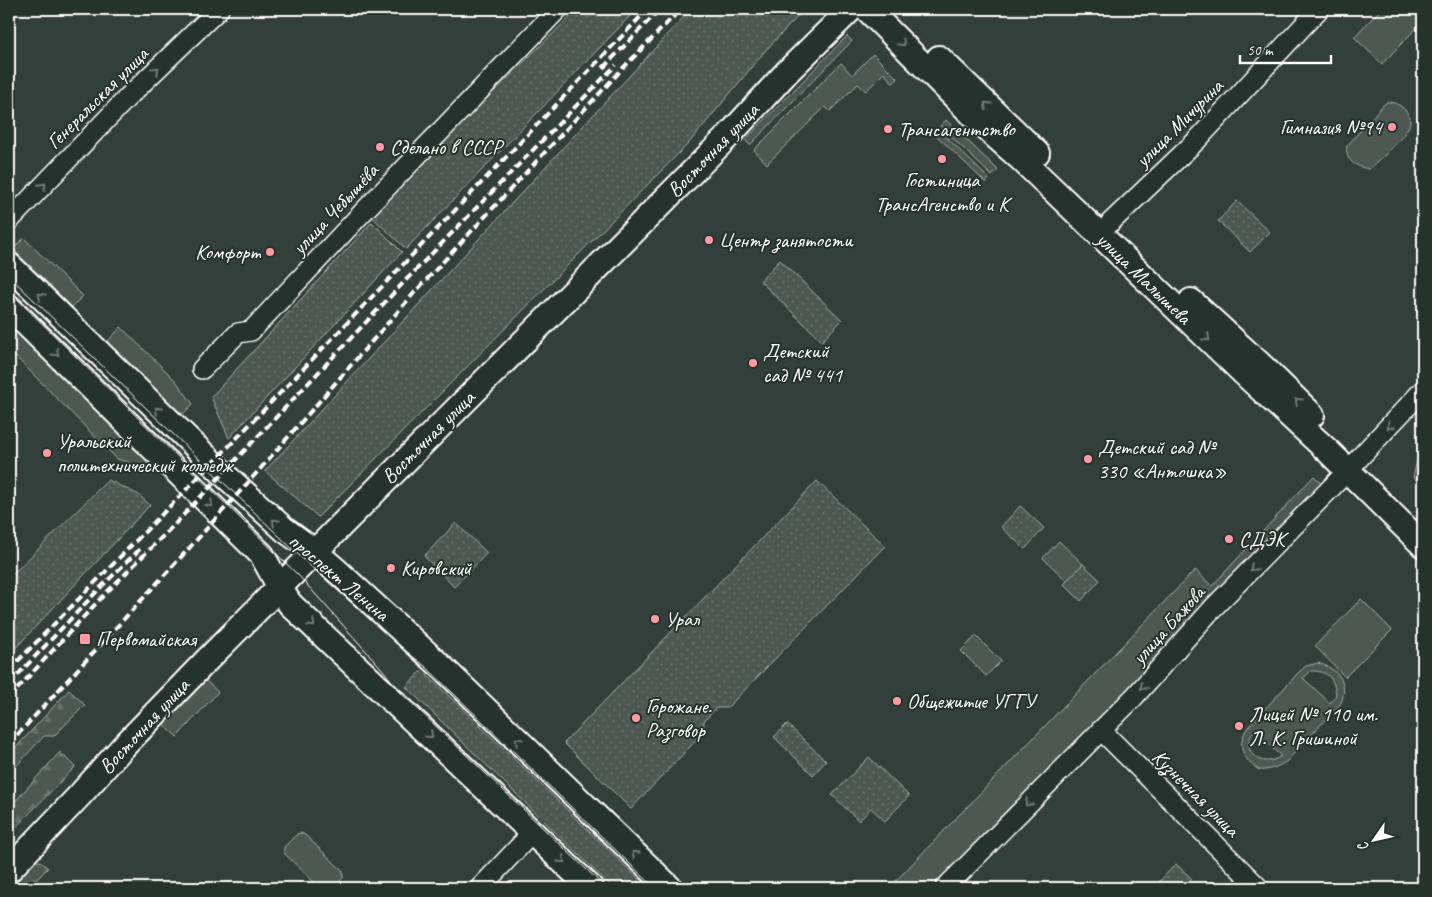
<svg xmlns="http://www.w3.org/2000/svg" width="1432" height="897" font-family="Caveat,sans-serif">
  <style>
    .grass { fill: #4d5853; stroke: #a6aca9; fill-rule: evenodd }
    .forest { fill: url(#forest-firs); stroke: #a6aca9 }
    .park { fill: url(#park-dots); stroke: #a6aca9 }
    .lines { fill: none; stroke-linecap: round; stroke-linejoin: round }
    .minor-casing { stroke: #fff; stroke-width: 22 }
    .major-casing { stroke: #fff; stroke-width: 28 }
    .minor { stroke: #26332d; stroke-width: 19 }
    .major { stroke: #26332d; stroke-width: 24 }
    .tram { stroke: #fff; stroke-width: 1 }
    .rail { stroke: #fff; stroke-width: 4; stroke-dasharray: 8 4; stroke-linecap: butt }
    .oneway { stroke: #727a76 }
    .poi-dot { fill: #ff9aa2; stroke: #26332d; stroke-width: 2 }
    .labels { text-anchor: middle; dominant-baseline: central; stroke-width: 4; stroke-linejoin: round; paint-order: stroke }
    .street-label { font-size: 21px; fill: #fff; stroke: #26332d }
    .poi-label { font-size: 21px; fill: #fff; stroke: #26332d; text-anchor: start }
  </style>
  <defs>
    <pattern id="forest-firs" width="22" height="20" patternUnits="userSpaceOnUse" patternTransform="scale(1.25)"><rect width="22" height="20" fill="#4d5853"/><path d="M5 1l3.5 6h-7zM16 11l3.5 6h-7z" fill="#68716d"/></pattern>
    <pattern id="park-dots" width="8" height="8" patternUnits="userSpaceOnUse" patternTransform="scale(1.25)"><rect width="8" height="8" fill="#4d5853"/><path d="M2 2h.1M6 6h.1" fill="none" stroke="#68716d" stroke-width="1.8" stroke-linecap="round"/></pattern>
  </defs>
  <rect width="100%" height="100%" fill="#333f3a"/>
  <filter id="ink" filterUnits="userSpaceOnUse"><feTurbulence type="fractalNoise" baseFrequency=".02" numOctaves="2"/><feDisplacementMap in="SourceGraphic" scale="10" xChannelSelector="R" yChannelSelector="G"/><feConvolveMatrix kernelMatrix="1 2 1 2 8 2 1 2 1" color-interpolation-filters="sRGB"/></filter>
  <g filter="url(#ink)">
    <g class="grass">
      <polygon points="1381,9 1423,9 1423,21 1382,64 1354,37"/>
      <polygon points="847,36 852,41 750,145 745,140"/>
      <polygon points="873,54 898,79 893,83 884,73 866,91 858,84 830,111 825,107 767,164 754,150 841,63 852,75"/>
      <path d="M1387 102C1394 102 1400 105 1405 110 1407 113 1410 117 1410 121 1411 132 1378 162 1369 169 1356 167 1344 160 1347 146L1382 106Z"/>
      <polygon points="946,120 998,170 992,176 940,126"/>
      <polygon points="937,128 989,179 986,183 933,132"/>
      <polygon points="24,238 83,296 72,307 13,249"/>
      <polygon points="9,315 151,462 141,466 117,459 9,350"/>
      <polygon points="121,327 175,380 193,404 182,415 106,343"/>
      <polygon points="1314,476 1322,484 938,888 889,888 1195,570 1212,586"/>
      <polygon points="1059,541 1083,564 1067,581 1043,558"/>
      <polygon points="1361,599 1392,630 1345,677 1315,646"/>
      <polygon points="976,636 1001,661 986,676 961,651"/>
      <path d="M1318 663C1338 669 1349 682 1341 703L1286 762C1277 767 1269 771 1259 770 1242 759 1236 744 1248 727L1299 672 1306 666ZM1311 671C1328 671 1334 678 1336 695L1330 703 1303 678ZM1254 731 1281 756C1261 771 1239 750 1254 731Z"/>
      <polygon points="203,678 218,692 177,737 161,722"/>
      <polygon points="300,833 304,834 343,871 343,878 333,888 320,888 284,853 284,847 297,834"/>
    </g>
    <g class="forest">
      <polygon points="69,690 85,705 54,736 44,736 9,774 9,755"/>
      <polygon points="60,752 75,767 9,834 9,808"/>
      <polygon points="32,861 40,861 48,868 28,888 9,888 9,883"/>
    </g>
    <g class="park">
      <polygon points="578,9 637,9 406,249 369,214"/>
      <polygon points="691,9 802,9 801,13 765,51 689,143 318,517 265,471"/>
      <polygon points="1237,201 1270,232 1250,252 1218,221"/>
      <polygon points="372,222 402,252 229,438 211,397"/>
      <polygon points="780,260 842,320 822,341 760,281"/>
      <polygon points="1423,436 1423,487 1413,477"/>
      <polygon points="108,480 139,495 150,505 9,655 9,578"/>
      <polygon points="817,481 885,546 727,708 716,708 704,721 703,733 631,809 564,743"/>
      <polygon points="1020,506 1044,528 1025,549 1001,527"/>
      <polygon points="456,523 487,553 454,587 424,556"/>
      <polygon points="1083,564 1100,580 1081,601 1064,584"/>
      <polygon points="422,670 648,888 613,888 406,687"/>
      <polygon points="787,724 826,761 813,775 774,737"/>
      <polygon points="869,757 909,796 885,821 871,808 859,821 832,795"/>
      <polygon points="1176,864 1192,879 1183,888 1153,888"/>
    </g>
    <g class="lines">
      <g class="minor-casing">
        <g id="minor">
          <polyline points="9,221 128,97 219,9"/>
          <polyline points="1110,223 1197,140 1319,9"/>
          <polyline points="202,369 238,333 251,331 363,212 558,9"/>
          <polyline points="1101,730 1259,888"/>
          <polyline points="480,888 533,832"/>
          <polyline points="945,888 1134,697 1213,608 1332,487 1423,390"/>
        </g>
      </g>
      <g class="major-casing">
        <g id="major">
          <polyline points="867,9 984,126 1020,158 1251,380 1329,452 1423,545"/>
          <polyline points="939,58 1037,153"/>
          <polyline points="9,265 229,479 285,530 314,551 336,570 445,670 670,888"/>
          <polyline points="1191,301 1263,367 1312,415"/>
          <polyline points="9,307 262,555 280,588 290,604 591,888"/>
          <polyline points="9,870 80,795 122,748 208,659 619,246 731,133 787,72 851,9"/>
        </g>
      </g>
      <use href="#minor" class="minor"/>
      <use href="#major" class="major"/>
      <g class="tram">
        <polyline points="9,276 305,561 402,648 425,666 655,888"/>
        <polyline points="9,291 300,577 383,670 400,692 606,888"/>
      </g>
      <g class="rail">
        <polyline points="603,68 660,9"/>
        <polyline points="9,670 233,442 648,9"/>
        <polyline points="9,684 99,589 142,547"/>
        <polyline points="9,698 101,598 173,526 405,281 616,65"/>
        <polyline points="9,744 193,544 261,468 415,292 624,67 681,9"/>
      </g>
    </g>
    <defs><path id="oneway-chevron" d="M-2-3.5L2.5 0L-2 3.5" fill="none" stroke-width="1.6" stroke-linecap="round" stroke-linejoin="round" transform="scale(1.25)"/></defs>
    <g class="oneway">
      <use href="#oneway-chevron" transform="translate(902 43) rotate(45)"/>
      <use href="#oneway-chevron" transform="translate(156 70) rotate(-44)"/>
      <use href="#oneway-chevron" transform="translate(987 105) rotate(-136)"/>
      <use href="#oneway-chevron" transform="translate(43 186) rotate(-46)"/>
      <use href="#oneway-chevron" transform="translate(41 296) rotate(-136)"/>
      <use href="#oneway-chevron" transform="translate(1207 338) rotate(44)"/>
      <use href="#oneway-chevron" transform="translate(56 353) rotate(44)"/>
      <use href="#oneway-chevron" transform="translate(1298 401) rotate(-136)"/>
      <use href="#oneway-chevron" transform="translate(158 410) rotate(-136)"/>
      <use href="#oneway-chevron" transform="translate(1390 426) rotate(133)"/>
      <use href="#oneway-chevron" transform="translate(210 504) rotate(45)"/>
      <use href="#oneway-chevron" transform="translate(275 522) rotate(-137)"/>
      <use href="#oneway-chevron" transform="translate(1253 568) rotate(135)"/>
      <use href="#oneway-chevron" transform="translate(312 624) rotate(43)"/>
      <use href="#oneway-chevron" transform="translate(1143 687) rotate(132)"/>
      <use href="#oneway-chevron" transform="translate(430 735) rotate(43)"/>
      <use href="#oneway-chevron" transform="translate(518 741) rotate(-136)"/>
      <use href="#oneway-chevron" transform="translate(1028 803) rotate(135)"/>
      <use href="#oneway-chevron" transform="translate(635 854) rotate(-136)"/>
      <use href="#oneway-chevron" transform="translate(562 860) rotate(44)"/>
    </g>
  </g>
  <g class="poi-dot">
    <circle cx="1392" cy="127" r="5"/>
    <circle cx="888" cy="129" r="5"/>
    <circle cx="380" cy="147" r="5"/>
    <circle cx="942" cy="159" r="5"/>
    <circle cx="709" cy="240" r="5"/>
    <circle cx="270" cy="252" r="5"/>
    <circle cx="753" cy="363" r="5"/>
    <circle cx="47" cy="453" r="5"/>
    <circle cx="1088" cy="459" r="5"/>
    <circle cx="1229" cy="539" r="5"/>
    <circle cx="391" cy="568" r="5"/>
    <circle cx="655" cy="619" r="5"/>
    <rect x="79" y="633" width="12" height="12" rx="2.5"/>
    <circle cx="897" cy="701" r="5"/>
    <circle cx="636" cy="718" r="5"/>
    <circle cx="1239" cy="726" r="5"/>
  </g>
  <g class="labels">
    <g class="street-label">
      <text transform="translate(97 98) rotate(-45)">Генеральская улица</text>
      <text transform="translate(1179 123) rotate(-45)">улица Мичурина</text>
      <text transform="translate(713 150) rotate(-46)">Восточная улица</text>
      <text transform="translate(335 209) rotate(-47)">улица Чебышёва</text>
      <text transform="translate(1144 278) rotate(44)">улица Малышева</text>
      <text transform="translate(428 437) rotate(-45)">Восточная улица</text>
      <text transform="translate(339 577) rotate(40)">проспект Ленина</text>
      <text transform="translate(1168 625) rotate(-48)">улица Бажова</text>
      <text transform="translate(144 726) rotate(-47)">Восточная улица</text>
      <text transform="translate(1196 793) rotate(45)">Кузнечная улица</text>
    </g>
    <g class="poi-label">
      <text x="1382" y="127" text-anchor="end">Гимназия №94</text>
      <text x="898" y="129">Трансагентство</text>
      <text x="390" y="147">Сделано в СССР</text>
      <text x="942" y="180" text-anchor="middle">Гостиница<tspan x="942" dy="24">ТрансАгенство и К</tspan></text>
      <text x="719" y="240">Центр занятости</text>
      <text x="260" y="252" text-anchor="end">Комфорт</text>
      <text x="763" y="351">Детский<tspan x="763" dy="24">сад № 441</tspan></text>
      <text x="57" y="441">Уральский<tspan x="57" dy="24">политехнический колледж</tspan></text>
      <text x="1098" y="447">Детский сад №<tspan x="1098" dy="24">330 «Антошка»</tspan></text>
      <text x="1239" y="539">СДЭК</text>
      <text x="401" y="568">Кировский</text>
      <text x="665" y="619">Урал</text>
      <text x="96" y="639">Первомайская</text>
      <text x="907" y="701">Общежитие УГГУ</text>
      <text x="646" y="706">Горожане.<tspan x="646" dy="24">Разговор</tspan></text>
      <text x="1249" y="714">Лицей № 110 им.<tspan x="1249" dy="24">Л. К. Гришиной</tspan></text>
    </g>
  </g>
  <rect width="1432" height="897" fill="none" stroke="#26332d" stroke-width="30"/>
  <rect x="15" y="15" width="1402" height="867" fill="none" stroke="#fff" stroke-width="2" filter="url(#ink)"/>
  <g transform="translate(1374 840) rotate(236)" stroke="#26332d" stroke-width="4" paint-order="stroke">
  <path d="M0-4L9 19L0 12L-9 19Z" fill="#ffffff"/>
  <text y="-8" font-size="14" font-weight="bold" text-anchor="middle" fill="#ffffff">С</text>
  </g>
  <path d="M1240 55v8h91v-8" fill="none" stroke="#ffffff" stroke-width="2.5"/>
  <text x="1247" y="55" font-size="15" fill="#ffffff" stroke="#26332d" stroke-width="4" paint-order="stroke">50 m</text>
</svg>
